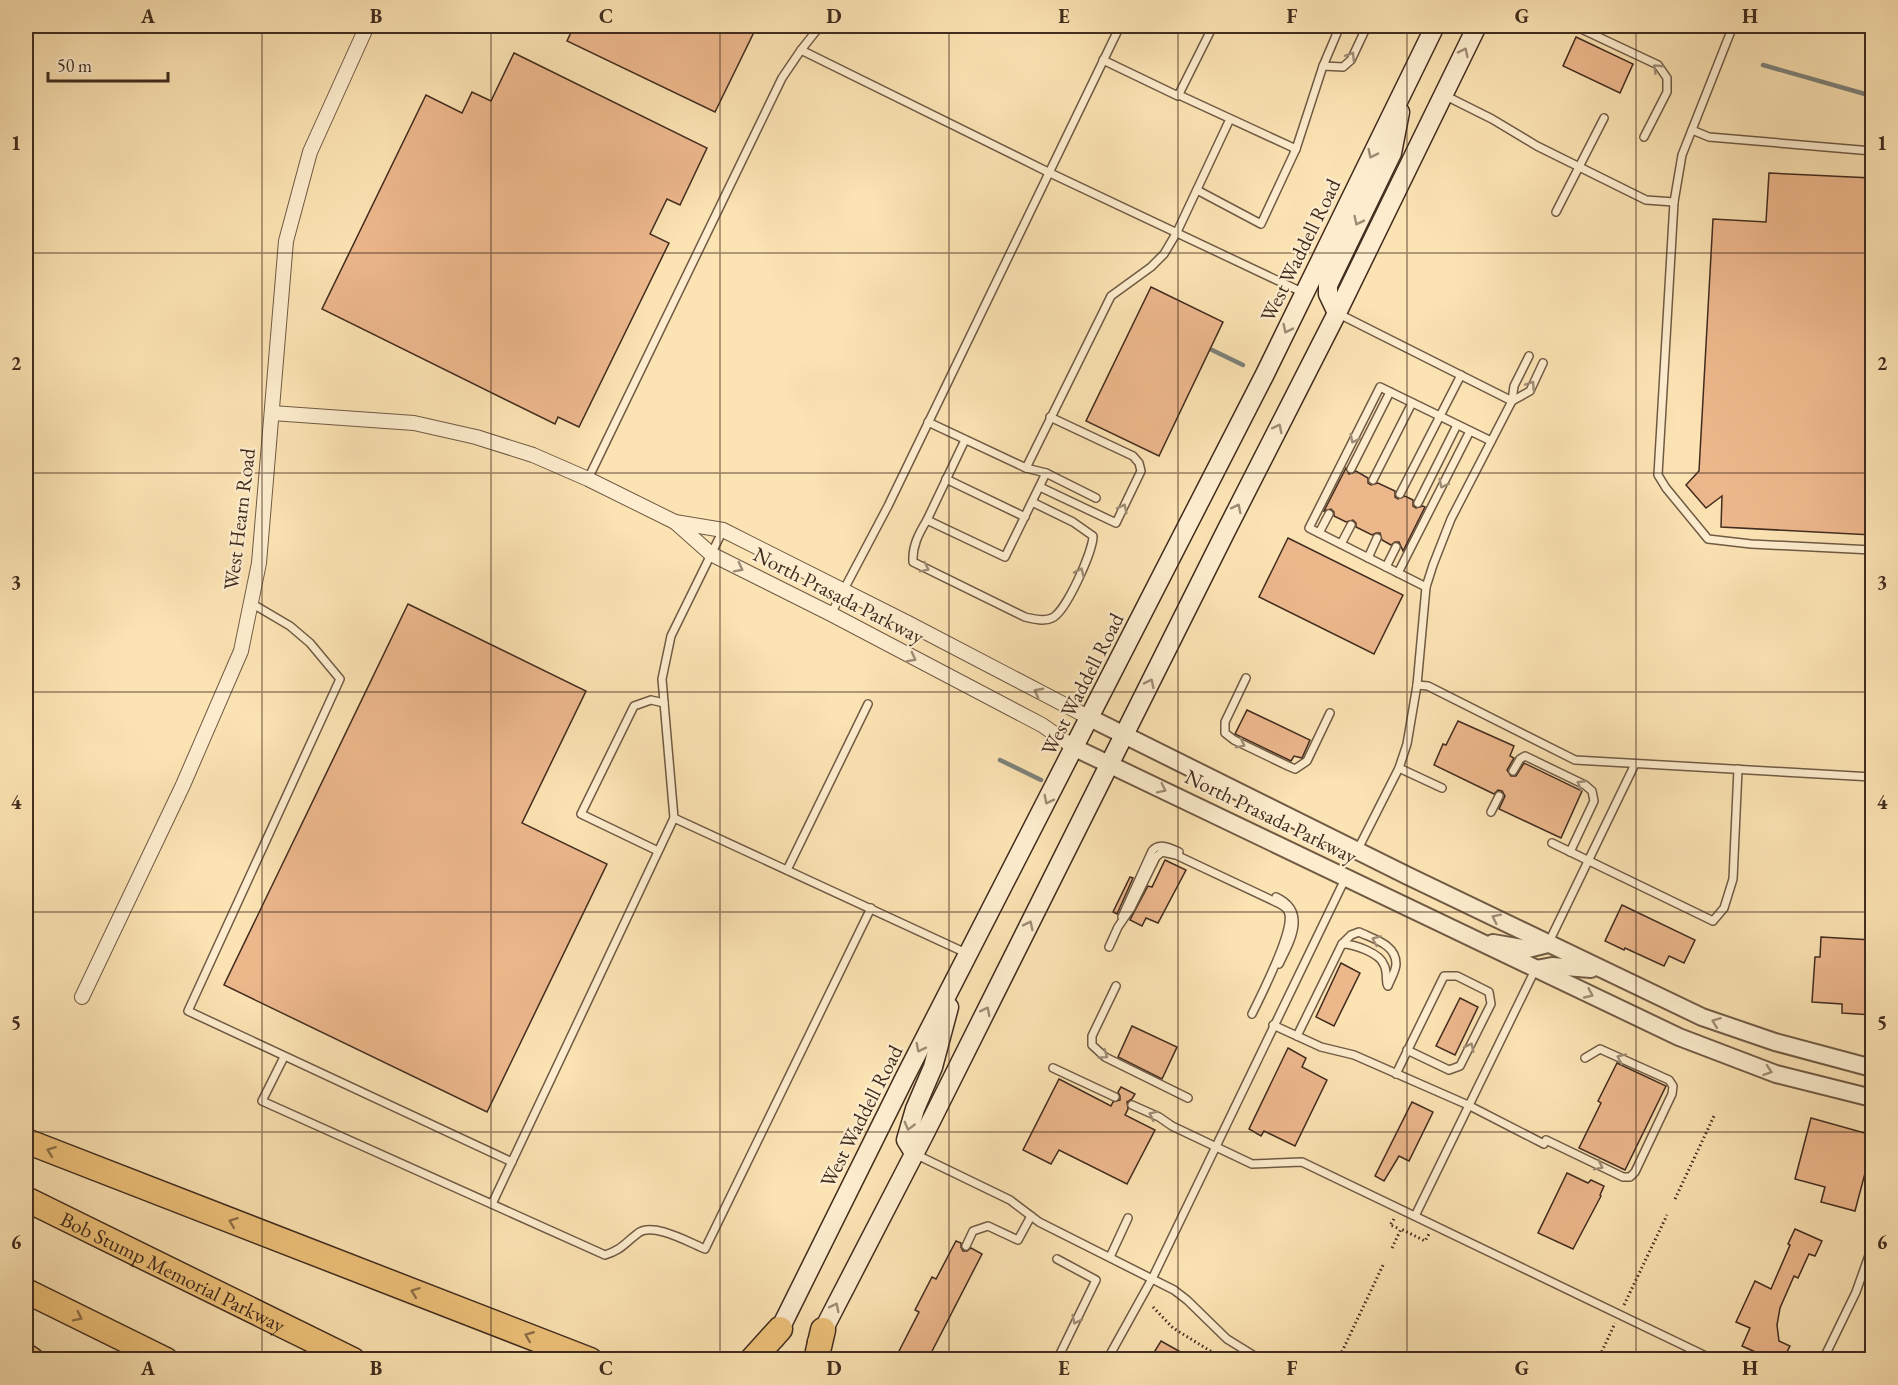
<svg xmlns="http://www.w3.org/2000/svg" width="1898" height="1385" font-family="'EB Garamond',serif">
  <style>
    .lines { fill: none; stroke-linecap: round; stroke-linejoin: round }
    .stream { stroke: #7c827b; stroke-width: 4.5 }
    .building { fill: #edb78c; stroke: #412c1f; stroke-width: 1.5 }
    .service-casing { stroke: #705a44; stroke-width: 10 }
    .minor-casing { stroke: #705a44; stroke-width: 16 }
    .tertiary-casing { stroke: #705a44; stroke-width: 20 }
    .secondary-casing { stroke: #412c1f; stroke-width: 21 }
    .motorway-casing { stroke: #412c1f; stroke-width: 27 }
    .path { stroke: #412c1f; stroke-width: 3; stroke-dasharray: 1.5 3; stroke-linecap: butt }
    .service { stroke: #fdedce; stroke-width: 7 }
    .minor { stroke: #fdedce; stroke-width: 14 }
    .tertiary { stroke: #fdedce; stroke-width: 16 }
    .secondary { stroke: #fdedce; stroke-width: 18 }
    .motorway { stroke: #eec27a; stroke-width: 24 }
    .oneway { stroke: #9f8c76 }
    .oneway2 { stroke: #8f7048 }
    .grid { fill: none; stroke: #412c1f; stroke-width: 1.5; stroke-opacity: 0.55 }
    .labels { text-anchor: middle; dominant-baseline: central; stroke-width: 4.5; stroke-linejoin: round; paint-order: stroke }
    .street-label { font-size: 21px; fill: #412c1f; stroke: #fdedce }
    .neatline { fill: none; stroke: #412c1f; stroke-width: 2 }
    .grid-label { font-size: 20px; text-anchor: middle; font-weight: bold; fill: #412c1f }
  </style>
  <rect width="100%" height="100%" fill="#fce3b3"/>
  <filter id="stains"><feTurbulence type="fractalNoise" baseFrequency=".00333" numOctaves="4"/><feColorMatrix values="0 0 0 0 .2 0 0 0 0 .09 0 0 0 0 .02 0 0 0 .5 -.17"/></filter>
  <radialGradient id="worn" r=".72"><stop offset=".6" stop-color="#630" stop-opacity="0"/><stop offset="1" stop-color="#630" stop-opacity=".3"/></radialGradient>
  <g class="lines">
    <g class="stream">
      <polyline points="1763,65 1872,96"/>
      <polyline points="1212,350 1243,365"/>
      <polyline points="1000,760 1041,780"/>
    </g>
  </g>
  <g class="building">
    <polygon points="574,26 757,26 715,112 567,41"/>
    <polygon points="1576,37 1633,64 1620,93 1563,66"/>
    <polygon points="514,53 707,148 680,205 667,199 650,234 669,243 579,427 558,417 555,424 322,309 426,95 462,113 472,92 491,101"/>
    <polygon points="1769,173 1872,178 1872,535 1721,527 1722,496 1706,508 1686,485 1699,471 1713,219 1766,222"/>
    <polygon points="1151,287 1223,322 1159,456 1086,421"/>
    <polygon points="1346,468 1349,474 1356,471 1368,478 1368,483 1371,485 1378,483 1395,491 1395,497 1398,499 1405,496 1413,500 1413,506 1416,508 1423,506 1425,507 1403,551 1399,542 1395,542 1391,545 1382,540 1380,533 1376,533 1372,535 1356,527 1356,523 1353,520 1346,522 1334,516 1334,512 1331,509 1324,511"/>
    <polygon points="1288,538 1403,595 1374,654 1259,597"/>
    <polygon points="408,604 586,691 522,823 607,864 487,1112 224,985"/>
    <polygon points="1247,710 1310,740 1302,758 1294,756 1291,761 1235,734"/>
    <polygon points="1458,721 1514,746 1510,756 1514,758 1507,770 1511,776 1516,776 1524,763 1582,791 1561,838 1499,809 1505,796 1502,791 1498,790 1494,794 1434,765 1443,744 1446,745"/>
    <polygon points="1165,860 1186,870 1158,923 1146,918 1142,926 1130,920 1148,886 1152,887"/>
    <polygon points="1130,877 1133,878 1117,914 1113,912"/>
    <polygon points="1622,905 1695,940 1684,963 1669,956 1664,966 1625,948 1624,950 1605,941"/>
    <polygon points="1821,937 1872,940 1872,1015 1842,1013 1842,1004 1812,1002 1815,957 1820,957"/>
    <polygon points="1341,963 1360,973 1334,1026 1316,1017"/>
    <polygon points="1460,998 1478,1007 1455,1055 1436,1046"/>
    <polygon points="1132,1026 1177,1047 1162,1079 1118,1057"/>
    <polygon points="1288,1048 1306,1058 1302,1067 1327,1080 1295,1146 1264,1131 1261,1136 1249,1129"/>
    <polygon points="1617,1063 1666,1086 1625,1170 1579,1148 1601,1103 1598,1101"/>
    <polygon points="1059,1079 1111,1106 1113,1102 1120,1100 1120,1096 1118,1092 1121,1087 1135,1094 1132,1099 1127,1102 1128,1109 1125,1115 1155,1130 1127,1184 1059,1150 1051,1164 1023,1150"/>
    <polygon points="1412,1102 1433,1112 1409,1161 1399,1156 1384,1181 1375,1176"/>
    <polygon points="1811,1118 1872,1135 1872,1147 1855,1211 1821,1202 1825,1187 1795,1179"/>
    <polygon points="1567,1173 1588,1183 1591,1180 1604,1186 1600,1195 1601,1196 1573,1249 1538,1233"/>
    <polygon points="1795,1229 1822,1241 1815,1256 1809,1254 1798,1278 1794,1276 1780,1308 1777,1325 1779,1341 1790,1346 1783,1359 1771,1359 1742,1346 1750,1328 1736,1322 1755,1281 1771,1289 1790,1245 1788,1244"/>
    <polygon points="956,1241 961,1243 961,1247 963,1251 967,1251 971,1248 982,1254 928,1359 895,1359 919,1312 915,1310 932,1277 936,1279"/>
    <polygon points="1161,1341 1193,1359 1150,1359"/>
  </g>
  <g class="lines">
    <g class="service-casing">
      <g id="service">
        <polyline points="820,26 801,50 1048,172 1304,293"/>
        <polyline points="1575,26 1658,65 1667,78 1667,92 1644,137"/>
        <polyline points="1733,26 1682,155 1674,202 1658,475 1666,488 1708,539 1751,544 1872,550"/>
        <polyline points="1103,60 1178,96 1213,26"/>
        <polyline points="1323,66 1343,67 1351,60 1367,26"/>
        <polyline points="1179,95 1296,149 1323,66 1340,26"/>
        <polyline points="1444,95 1492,119 1537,146 1646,200 1674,202"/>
        <polyline points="1692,130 1709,137 1872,151"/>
        <polyline points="1197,190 1261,224 1296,149"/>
        <polyline points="1556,212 1604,118"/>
        <polyline points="1339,314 1512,401"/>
        <polyline points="1512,401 1530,391 1543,363"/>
        <polyline points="928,422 1026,468 1111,296 1151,267 1164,254 1177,232 1230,119"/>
        <polyline points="965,440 927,520 1005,557 1046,473 1026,468"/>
        <polyline points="1351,469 1390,392"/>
        <polyline points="1046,473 1096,498"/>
        <polyline points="588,479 782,78 801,50"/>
        <polyline points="946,479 1025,517"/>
        <polyline points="1373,480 1412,403"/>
        <polyline points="1040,487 1116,523 1141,471 1139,463 1133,456 1050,417"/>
        <polyline points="1400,494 1461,375"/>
        <polyline points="1418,503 1457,425"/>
        <path d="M927 520C919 533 912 546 913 562L1025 617C1033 619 1044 622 1052 618 1066 612 1093 551 1093 536L1073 522 1032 502"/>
        <polyline points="1319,533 1329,514"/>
        <polyline points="1341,544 1351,525"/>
        <polyline points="1368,558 1377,538"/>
        <polyline points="1386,567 1396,547"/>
        <polyline points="1398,573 1470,431"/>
        <polyline points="1426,587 1309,528 1380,387 1491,441"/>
        <polyline points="251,603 290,626 310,643 340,679 188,1011 512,1162"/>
        <polyline points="831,614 888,506 1120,26"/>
        <polyline points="1246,678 1225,722 1225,733 1234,740 1288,766 1295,769 1307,761 1330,713"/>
        <polyline points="1417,685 1428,686 1575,760 1872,777"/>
        <polyline points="1399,768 1442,788"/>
        <polyline points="1513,771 1520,759 1525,756 1585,785 1592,791 1594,801 1570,852"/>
        <polyline points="1491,812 1499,796"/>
        <polyline points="674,818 662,679 671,636 723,530"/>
        <polyline points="1552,843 1713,921 1724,908 1733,879 1738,769"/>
        <polyline points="658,851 581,814 634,706 651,700 664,703"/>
        <polyline points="1357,851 1399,768 1407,744 1417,685 1426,587 1433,565 1451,519 1512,401 1514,386 1529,356"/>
        <polyline points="787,870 868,704"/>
        <path d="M1276 897C1308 912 1290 941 1279 964"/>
        <path d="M1122 917 1152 851C1159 842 1170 848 1179 852"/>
        <path d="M1342 944C1354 944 1380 953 1384 965 1387 970 1386 978 1387 984"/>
        <polyline points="1548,944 1635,764"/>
        <path d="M1109 947 1118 927 1131 908 1156 857 1162 852 1176 855 1280 904C1284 906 1288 909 1289 914 1293 932 1261 996 1252 1014"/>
        <polyline points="1116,986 1092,1036 1092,1045 1105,1057 1188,1098"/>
        <polyline points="1273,1025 1321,1047 1354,1055 1468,1105 1544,1144"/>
        <path d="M1297 1036 1342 944 1351 935 1359 932C1373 939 1396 944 1396 964 1396 971 1390 980 1388 986"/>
        <path d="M284 1057 262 1101 605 1255C621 1250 624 1244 637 1234 652 1221 688 1242 705 1249L871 908"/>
        <polyline points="1053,1068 1115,1097"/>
        <polyline points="1396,1074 1444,976 1457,976 1489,992 1491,1004 1460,1066 1449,1070 1407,1050"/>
        <polyline points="1132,1105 1159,1117 1172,1126 1252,1164 1302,1162 1714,1360"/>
        <polyline points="1546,1140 1623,1177 1630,1177 1635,1172 1672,1094 1673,1086 1669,1080 1600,1049 1585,1058"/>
        <polyline points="915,1154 1010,1200 1039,1222 1174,1290 1187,1300 1227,1339 1261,1360"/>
        <polyline points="492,1204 674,818 966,953"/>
        <polyline points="1415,1216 1535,970"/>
        <polyline points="966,1246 973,1231 988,1226 1018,1240 1031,1216"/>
        <polyline points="1110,1257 1128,1218"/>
        <polyline points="1057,1259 1096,1280 1057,1360"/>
        <polyline points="1107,1360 1153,1277 1346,877"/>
        <polyline points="1823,1360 1856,1292 1872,1247"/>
      </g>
    </g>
    <g class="minor-casing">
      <g id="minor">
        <polyline points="272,413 414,423 476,437 533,455 588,479 675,522 723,530 908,623 1090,718"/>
        <polyline points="675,522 711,554 831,614 1042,725 1075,748"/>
        <polyline points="82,997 183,785 241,651 259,563 286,241 310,152 367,26"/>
      </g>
    </g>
    <g class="tertiary-casing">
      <g id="tertiary">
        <polyline points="1090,718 1408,876 1702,1017 1775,1042 1872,1068"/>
        <polyline points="1075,748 1679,1037 1776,1074 1872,1098"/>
        <polyline points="1493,943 1528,949 1548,944"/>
        <polyline points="1536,969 1552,966 1591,969"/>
      </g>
    </g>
    <g class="secondary-casing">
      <g id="secondary">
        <polyline points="1337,313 1328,294 1328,285 1392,153 1400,112"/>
        <polyline points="914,1153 906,1140 915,1109 933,1067 949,1007"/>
        <polyline points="775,1339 905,1077 1265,374 1435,26"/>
        <polyline points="817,1342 925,1133 1226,531 1337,313 1477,26"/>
      </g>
    </g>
    <g class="motorway-casing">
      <g id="motorway">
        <polyline points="26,1141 590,1360"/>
        <path id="s1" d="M26 1199 353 1360"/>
        <polyline points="26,1291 166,1360"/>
        <polyline points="26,1356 32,1360"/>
        <polyline points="752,1360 780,1329"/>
        <polyline points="816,1360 823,1330"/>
      </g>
    </g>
    <g class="path">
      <polyline points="1675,1199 1714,1116"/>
      <polyline points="1394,1219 1390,1225 1400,1229"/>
      <polyline points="1392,1248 1401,1229 1425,1241 1429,1234"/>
      <polyline points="1624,1305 1667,1215"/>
      <polyline points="1153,1307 1173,1328 1225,1360"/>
      <polyline points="1338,1360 1384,1263"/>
      <polyline points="1598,1360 1615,1323"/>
    </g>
    <use href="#service" class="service"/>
    <use href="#minor" class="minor"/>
    <use href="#tertiary" class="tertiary"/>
    <use href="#secondary" class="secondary"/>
    <use href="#motorway" class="motorway"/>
  </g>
  <defs><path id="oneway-chevron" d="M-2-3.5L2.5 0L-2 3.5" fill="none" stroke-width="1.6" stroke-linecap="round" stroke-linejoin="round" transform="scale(1.5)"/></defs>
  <g class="oneway">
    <use href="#oneway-chevron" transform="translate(1464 52) rotate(-64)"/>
    <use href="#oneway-chevron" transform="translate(1351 56) rotate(-58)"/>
    <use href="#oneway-chevron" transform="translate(1657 68) rotate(-136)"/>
    <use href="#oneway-chevron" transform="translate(1372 154) rotate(116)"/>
    <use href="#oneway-chevron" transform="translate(1358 221) rotate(116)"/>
    <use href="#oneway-chevron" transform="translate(1287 329) rotate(116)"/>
    <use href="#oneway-chevron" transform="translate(1531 385) rotate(-56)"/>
    <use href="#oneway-chevron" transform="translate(1278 428) rotate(-63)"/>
    <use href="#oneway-chevron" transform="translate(1354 439) rotate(117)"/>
    <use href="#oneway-chevron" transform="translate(1443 484) rotate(117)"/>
    <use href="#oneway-chevron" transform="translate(1123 508) rotate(-64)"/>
    <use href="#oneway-chevron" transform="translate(1237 508) rotate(-63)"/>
    <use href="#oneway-chevron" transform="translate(739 568) rotate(27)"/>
    <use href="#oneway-chevron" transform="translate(925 568) rotate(26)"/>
    <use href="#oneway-chevron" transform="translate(1080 572) rotate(-66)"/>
    <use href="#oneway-chevron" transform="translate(912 658) rotate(28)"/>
    <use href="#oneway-chevron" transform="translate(1150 683) rotate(-64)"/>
    <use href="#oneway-chevron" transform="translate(1038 692) rotate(-152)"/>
    <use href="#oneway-chevron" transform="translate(1241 744) rotate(26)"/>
    <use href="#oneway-chevron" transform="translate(1581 784) rotate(-150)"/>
    <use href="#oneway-chevron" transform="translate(1162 789) rotate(26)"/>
    <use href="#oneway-chevron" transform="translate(1048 800) rotate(117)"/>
    <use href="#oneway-chevron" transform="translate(1496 918) rotate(-154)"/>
    <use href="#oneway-chevron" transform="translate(1029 925) rotate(-64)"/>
    <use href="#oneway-chevron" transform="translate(1376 940) rotate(-156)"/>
    <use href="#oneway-chevron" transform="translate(1589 994) rotate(25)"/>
    <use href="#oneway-chevron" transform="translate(986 1011) rotate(-63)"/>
    <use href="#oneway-chevron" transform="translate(1716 1022) rotate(-159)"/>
    <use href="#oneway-chevron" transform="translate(1470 1047) rotate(-64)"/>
    <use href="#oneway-chevron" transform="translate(920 1048) rotate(117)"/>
    <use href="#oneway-chevron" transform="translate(1104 1055) rotate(35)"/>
    <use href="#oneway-chevron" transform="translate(1621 1058) rotate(-156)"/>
    <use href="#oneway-chevron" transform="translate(1768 1071) rotate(19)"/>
    <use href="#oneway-chevron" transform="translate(1153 1115) rotate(-154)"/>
    <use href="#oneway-chevron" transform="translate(909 1126) rotate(105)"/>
    <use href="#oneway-chevron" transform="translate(1599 1166) rotate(26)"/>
    <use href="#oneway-chevron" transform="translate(835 1307) rotate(-63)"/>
    <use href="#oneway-chevron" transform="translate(1076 1320) rotate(116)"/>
  </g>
  <g class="oneway2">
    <use href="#oneway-chevron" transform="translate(51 1151) rotate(-159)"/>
    <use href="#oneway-chevron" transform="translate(233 1222) rotate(-159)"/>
    <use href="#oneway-chevron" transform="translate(415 1292) rotate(-159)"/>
    <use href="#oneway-chevron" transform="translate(78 1317) rotate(26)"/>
    <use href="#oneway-chevron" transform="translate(529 1336) rotate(-158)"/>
  </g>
  <path class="grid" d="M262 26V1360M491 26V1360M720 26V1360M949 26V1360M1178 26V1360M1407 26V1360M1636 26V1360M26 253H1872M26 473H1872M26 692H1872M26 912H1872M26 1132H1872"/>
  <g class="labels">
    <g class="street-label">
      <text transform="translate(1300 250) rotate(-64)">West Waddell Road</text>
      <text transform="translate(239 519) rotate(-83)">West Hearn Road</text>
      <text transform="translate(839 595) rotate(27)">North Prasada Parkway</text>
      <text transform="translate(1082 684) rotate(-63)">West Waddell Road</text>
      <text transform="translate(1271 816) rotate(26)">North Prasada Parkway</text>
      <text transform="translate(861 1116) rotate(-63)">West Waddell Road</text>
      <text stroke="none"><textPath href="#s1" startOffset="164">Bob Stump Memorial Parkway</textPath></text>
    </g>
  </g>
  <rect width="1898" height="1385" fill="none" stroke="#fce3b3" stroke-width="66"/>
  <path d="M48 72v9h120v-9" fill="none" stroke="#412c1f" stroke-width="3"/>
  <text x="57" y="72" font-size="18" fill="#412c1f" stroke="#fdedce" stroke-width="4.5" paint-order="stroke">50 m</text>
  <rect x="33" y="33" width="1832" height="1319" class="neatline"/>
  <g class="grid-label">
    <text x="148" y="23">A</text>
    <text x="376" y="23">B</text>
    <text x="606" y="23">C</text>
    <text x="834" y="23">D</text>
    <text x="1064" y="23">E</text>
    <text x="1292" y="23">F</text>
    <text x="1522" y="23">G</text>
    <text x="1750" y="23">H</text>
    <text x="16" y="150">1</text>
    <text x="1882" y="150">1</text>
    <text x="16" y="370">2</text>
    <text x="1882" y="370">2</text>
    <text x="16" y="589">3</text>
    <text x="1882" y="589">3</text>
    <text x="16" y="809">4</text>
    <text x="1882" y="809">4</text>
    <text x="16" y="1029">5</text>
    <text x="1882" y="1029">5</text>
    <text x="16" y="1249">6</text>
    <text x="1882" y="1249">6</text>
    <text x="148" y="1375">A</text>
    <text x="376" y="1375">B</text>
    <text x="606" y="1375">C</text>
    <text x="834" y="1375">D</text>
    <text x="1064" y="1375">E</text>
    <text x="1292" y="1375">F</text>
    <text x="1522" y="1375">G</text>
    <text x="1750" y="1375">H</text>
  </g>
  <rect width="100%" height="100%" filter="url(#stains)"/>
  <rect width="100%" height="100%" fill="url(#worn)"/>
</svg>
